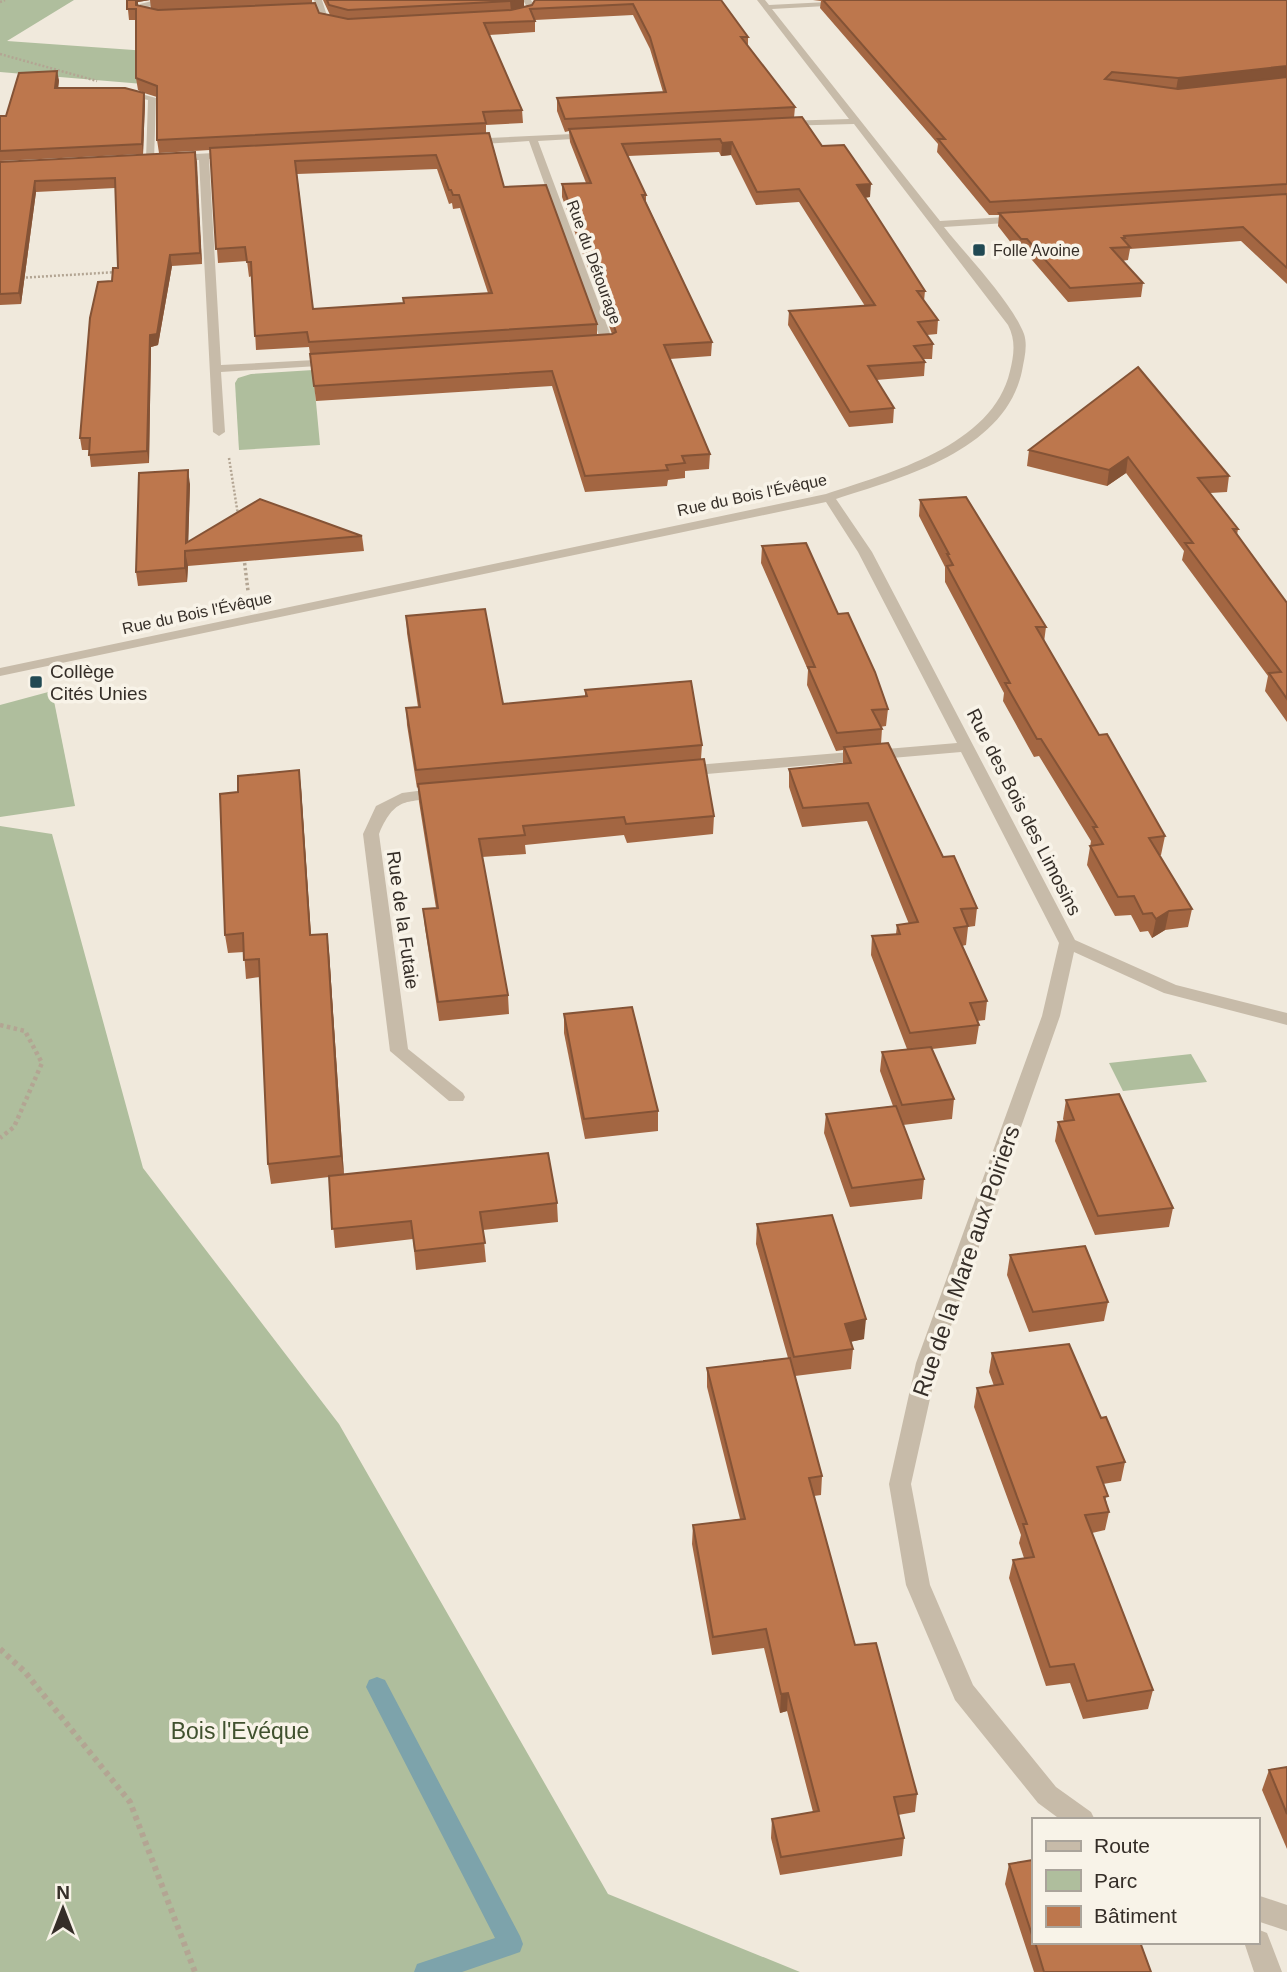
<svg xmlns="http://www.w3.org/2000/svg" width="1287" height="1972" font-family="Helvetica,sans-serif">
  <style>
    .green { fill: #afbe9d }
    .lines { fill: none; stroke-linecap: round; stroke-linejoin: round }
    .stream { fill: #7da3ab; fill-rule: evenodd }
    .path-far3 { stroke: #b3a593; stroke-width: 2.5; stroke-dasharray: 2 2; stroke-linecap: butt }
    .path-far2 { stroke: #b3a593; stroke-width: 3.5; stroke-dasharray: 2.5 2.5; stroke-linecap: butt }
    .path-far1 { stroke: #b3a593; stroke-width: 4.5; stroke-dasharray: 3.5 3.5; stroke-linecap: butt }
    .path { stroke: #b3a593; stroke-width: 6; stroke-dasharray: 4.5 4.5; stroke-linecap: butt }
    .minor { fill: #c7bba9; fill-rule: evenodd }
    .wall { fill: #a36642; fill-rule: evenodd }
    .shaded-wall { fill: #845336 }
    .building { fill: #bd774d; stroke: #845336; stroke-width: 2; fill-rule: evenodd }
    .poi-dot { fill: #214953; stroke: #f8f3e8; stroke-width: 2.5 }
    .labels { text-anchor: middle; dominant-baseline: central; stroke-width: 7; stroke-linejoin: round; paint-order: stroke }
    .far-poi-label { font-size: 16px; fill: #352e28; stroke: #f8f3e8; text-anchor: start }
    .far-street-label { font-size: 16px; fill: #352e28; stroke: #f8f3e8 }
    .poi-label { font-size: 19px; fill: #352e28; stroke: #f8f3e8; text-anchor: start }
    .street-label { font-size: 19px; fill: #352e28; stroke: #f8f3e8 }
    .near-street-label { font-size: 23px; fill: #352e28; stroke: #f8f3e8 }
    .near-park-label { font-size: 23px; fill: #40512e; stroke: #f8f3e8 }
  </style>
  <rect width="100%" height="100%" fill="#f0e9dc"/>
  <g class="green">
    <polygon points="0,0 74,0 7,41 218,56 167,86 0,72"/>
    <polygon points="313,370 320,445 239,450 235,383 238,378 251,374"/>
    <polygon points="52,691 75,806 0,817 0,705"/>
    <polygon points="0,826 52,834 143,1168 339,1424 608,1894 800,1972 0,1972"/>
    <polygon points="1191,1054 1207,1082 1123,1091 1109,1063"/>
  </g>
  <g class="lines">
    <polygon class="stream" points="377,1677 385,1680 520,1936 523,1944 520,1952 462,1972 414,1972 417,1964 495,1938 366,1687 369,1680"/>
    <g class="path-far3">
      <polyline points="0,2 5,0"/>
      <polyline points="0,54 97,81"/>
      <polyline points="18,278 118,272"/>
      <polyline points="229,458 238,515"/>
    </g>
    <g class="path-far2">
      <polyline points="238,513 239,518"/>
      <polyline points="244,558 248,591"/>
    </g>
    <polyline class="path-far1" points="0,1025 25,1031 42,1063 14,1127 0,1138"/>
    <polyline class="path" points="0,1649 25,1672 130,1802 195,1972"/>
    <g class="minor">
      <polygon points="156,0 203,0 147,7 148,13 162,15 162,19 141,17 140,4"/>
      <polygon points="314,0 322,0 328,19 340,23 340,27 321,22"/>
      <polygon points="523,0 531,0 535,7 533,12 512,18 512,14 526,10 527,7"/>
      <path d="M757 0H765L769 5 847 1 844 5 772 9 940 221 1022 216 1027 219 1022 222 944 227C967 256 1011 301 1024 334 1028 346 1024 359 1022 371 1005 451 903 477 836 499L872 552 1075 940 1176 985 1287 1013V1025L1164 993 1074 952 1060 1016 938 1363 911 1484 930 1585 973 1685 1056 1787 1091 1812 1095 1820H1061L1038 1803 955 1700 906 1585 889 1484 916 1363 1042 1016 1059 943 961 752 684 776 676 771 684 766 957 743 858 552 826 502 0 676V668L826 494C889 473 993 446 1010 371 1014 354 1016 341 1008 325L854 124 780 126 778 124 783 121 849 119Z"/>
      <polygon points="123,89 156,98 154,161 146,159 148,100 120,94"/>
      <polygon points="594,133 596,135 591,138 538,141 614,344 608,347 592,347 592,343 601,341 529,141 468,145 463,142 468,139"/>
      <polygon points="234,152 239,155 237,157 209,159 221,365 334,359 340,362 334,365 221,372 225,432 219,436 213,432 199,160 175,161 170,158 175,155"/>
      <path d="M440 788 446 790 448 793 446 796C409 805 397 792 379 834L408 1049 463 1093 465 1097 463 1101H449L390 1051 363 834 376 806 402 793Z"/>
      <polygon points="1257,1895 1287,1905 1287,1931 1257,1921"/>
      <polygon points="1257,1929 1267,1933 1282,1972 1254,1972 1244,1942 1257,1942"/>
    </g>
  </g>
  <g class="wall">
    <path d="M127 0H312V4L319 13 330 15 323 0H524V7L532 5 534 1V0H721L748 37V46L795 107 794 118 870 197 865 198 925 291 924 301 938 320 937 334 927 335 933 344 932 359H924L925 362 924 376 876 380 894 408 893 423 849 427 788 325 789 311 865 306 799 202 756 205 731 155 721 156 719 152 628 156 646 195V202L712 342 711 356 670 359 710 454 709 469 685 471V478L668 480 667 486 585 492 552 386 316 401 309 347 256 350 252 276 249 277 247 261 218 263 210 150 159 153 157 140V97L144 93 145 102 143 154 0 161V116H6L59 80 58 88 144 93 138 90 136 78V20H129ZM150 0 151 9 138 6V2ZM633 15 650 49 663 92 557 98V111L565 132 569 131 570 142 586 183 562 184V197L612 334 597 335V324L504 187 486 133V125L523 123 522 110 489 35 535 32V20ZM437 169 449 204 452 203 453 209 460 208 488 293 403 298V303L313 309 297 174Z"/>
    <polygon points="813,0 1287,0 1287,284 1241,241 1130,249 1128,260 1122,261 1143,283 1141,297 1068,302 1026,253 1019,253 998,226 999,215 989,215 937,152 938,144 820,8 821,1"/>
    <polygon points="195,152 202,264 172,266 158,345 151,347 149,463 91,467 89,450 82,450 80,438 112,281 118,268 115,188 36,192 21,304 0,305 0,162"/>
    <polygon points="1138,367 1229,476 1227,492 1210,493 1238,529 1237,535 1287,603 1287,722 1265,691 1268,676 1182,560 1184,551 1126,473 1107,486 1027,466 1029,450"/>
    <polygon points="190,484 188,542 362,536 364,551 188,566 187,582 138,586 136,572"/>
    <polygon points="920,500 1046,627 1044,642 1099,735 1165,836 1161,855 1159,855 1192,909 1188,927 1165,930 1152,938 1148,931 1140,932 1131,915 1115,916 1087,865 1091,841 1039,756 1034,757 1003,701 1004,693 945,582 945,567 919,516"/>
    <polygon points="762,546 838,614 888,709 886,726 880,727 882,729 881,744 943,857 977,908 975,926 968,927 966,945 962,946 987,1001 985,1020 977,1021 979,1025 976,1044 932,1049 954,1099 952,1119 903,1125 924,1179 922,1199 850,1207 824,1133 826,1114 893,1106 880,1071 882,1052 907,1049 871,955 872,936 896,934 897,925 909,924 867,821 802,827 789,787 789,769 843,763 843,750 836,751 807,685 808,670 761,563"/>
    <polygon points="406,616 503,704 585,697 585,690 702,745 701,759 714,816 713,834 627,843 624,835 525,845 526,854 482,857 508,995 509,1014 439,1021 425,928 423,909 436,908 419,802 418,787 417,788 407,725 406,708 418,707 407,633"/>
    <polygon points="301,788 311,935 329,952 344,1175 557,1203 558,1222 483,1230 486,1262 416,1270 413,1239 335,1248 329,1177 271,1184 268,1164 260,977 246,979 244,952 228,953 225,935"/>
    <polygon points="564,1014 658,1111 658,1131 585,1139 564,1033"/>
    <polygon points="1066,1100 1173,1208 1169,1227 1095,1235 1055,1141 1058,1122 1064,1121 1063,1119"/>
    <polygon points="757,1224 864,1339 850,1342 853,1349 851,1369 795,1376 822,1476 821,1495 814,1496 855,1645 917,1794 915,1812 898,1815 904,1838 902,1856 780,1875 771,1838 772,1819 813,1812 787,1711 780,1713 764,1648 712,1655 692,1544 693,1525 740,1519 707,1387 707,1368 788,1358 756,1244"/>
    <polygon points="1010,1255 1108,1302 1104,1321 1029,1332 1007,1275"/>
    <polygon points="992,1353 1101,1418 1125,1462 1121,1481 1103,1484 1107,1505 1109,1512 1105,1530 1092,1533 1153,1690 1148,1709 1083,1719 1070,1683 1046,1686 1009,1578 1013,1560 1024,1558 1019,1543 1021,1535 974,1407 977,1388 994,1386 989,1372"/>
    <polygon points="1287,1767 1287,1849 1262,1790 1269,1770"/>
    <polygon points="1033,1860 1033,1942 1140,1942 1151,1972 1034,1972 1005,1884 1009,1864"/>
  </g>
  <g class="shaded-wall">
    <polygon points="136,0 150,0 138,2 138,17"/>
    <polygon points="514,0 524,0 524,8 511,12 510,1"/>
    <polygon points="1287,66 1287,77 1176,90 1178,78"/>
    <polygon points="57,71 59,80 57,98 55,88"/>
    <polygon points="144,93 145,102 143,154 142,144"/>
    <polygon points="732,142 731,155 721,156 722,143"/>
    <polygon points="195,152 197,162 202,264 200,253"/>
    <polygon points="35,181 36,192 21,304 19,293"/>
    <polygon points="871,184 870,197 856,198 857,185"/>
    <polygon points="170,255 172,266 158,345 151,347 149,463 147,451 150,335"/>
    <polygon points="1128,457 1126,473 1107,486 1109,470"/>
    <polygon points="188,470 190,484 188,551 186,543"/>
    <polygon points="185,551 188,566 187,582 185,568"/>
    <polygon points="299,770 301,788 312,954 310,935"/>
    <polygon points="1169,911 1165,930 1152,938 1156,919"/>
    <polygon points="327,934 329,952 344,1176 341,1156"/>
    <polygon points="866,1319 864,1339 844,1343 845,1324"/>
    <polygon points="788,1693 787,1711 780,1713 781,1694"/>
  </g>
  <g class="building">
    <polygon points="127,0 136,0 136,5 158,10 315,3 319,13 348,19 511,10 532,5 535,0 721,0 748,37 741,37 795,107 565,119 557,98 666,92 650,37 633,4 530,9 535,21 484,23 522,110 483,112 486,123 157,140 157,86 136,78 136,9 127,9"/>
    <polygon points="327,0 514,0 510,1 348,10 329,5"/>
    <polygon points="823,0 1287,0 1287,66 1178,78 1112,72 1105,79 1178,89 1287,77 1287,184 990,202 938,139 945,139"/>
    <polygon points="57,71 55,88 125,88 144,93 142,144 0,151 0,116 6,116 19,73"/>
    <polygon points="802,117 822,146 844,145 871,184 857,185 925,291 917,291 938,320 918,322 933,344 914,346 925,362 868,366 894,408 850,412 789,311 875,305 799,189 757,192 732,142 722,143 720,139 622,144 646,195 642,195 712,342 664,345 710,454 682,456 685,463 666,465 668,470 585,476 552,371 314,386 310,354 612,334 616,332 562,184 591,183 569,129"/>
    <path d="M489 133 504 187 546 185 597 324 309 342 307 332 255 336 251 262H247L245 247 216 249 210 148ZM436 155 449 190H451L453 195H459L492 293 403 298 404 303 313 309 295 161Z"/>
    <polygon points="195,152 200,253 170,255 157,334 150,335 147,451 89,455 90,438 80,438 90,318 98,282 112,281 113,268 118,268 115,178 35,181 19,293 0,294 0,162"/>
    <polygon points="1287,194 1287,268 1243,227 1124,236 1125,238 1122,238 1130,247 1111,248 1143,283 1070,288 1027,239 1021,239 999,213"/>
    <polygon points="1138,367 1229,476 1198,478 1238,529 1233,529 1287,603 1287,699 1269,673 1281,672 1185,543 1193,543 1128,457 1109,470 1029,450"/>
    <polygon points="188,470 186,543 260,499 362,536 185,551 185,568 136,572 139,473"/>
    <polygon points="966,497 1046,627 1036,627 1099,735 1107,734 1165,836 1149,838 1192,909 1169,911 1156,919 1152,913 1143,914 1134,896 1118,897 1090,846 1103,844 1093,827 1097,827 1041,739 1037,739 1005,683 1010,683 947,566 953,565 947,554 949,554 920,500"/>
    <polygon points="806,543 838,614 848,613 875,672 888,709 872,710 882,729 837,733 808,667 815,667 762,546"/>
    <polygon points="485,609 503,704 587,696 585,690 691,681 702,745 416,770 406,708 420,707 406,616"/>
    <polygon points="888,743 943,857 954,856 977,908 961,909 968,926 954,928 987,1001 970,1003 979,1025 910,1033 872,936 900,934 897,925 918,922 868,803 803,808 789,769 851,763 844,747"/>
    <polygon points="704,759 714,816 626,824 624,817 523,826 525,835 479,839 508,995 438,1002 423,909 438,908 418,784"/>
    <polygon points="299,770 310,935 327,934 341,1156 268,1164 259,959 244,960 243,933 225,935 220,794 238,792 238,776"/>
    <polygon points="632,1007 658,1111 584,1119 564,1014"/>
    <polygon points="931,1047 954,1099 902,1105 882,1052"/>
    <polygon points="1119,1094 1173,1208 1098,1216 1058,1122 1074,1120 1066,1100"/>
    <polygon points="896,1106 924,1179 852,1188 826,1114"/>
    <polygon points="548,1153 557,1203 480,1212 485,1243 415,1251 411,1221 332,1229 329,1176"/>
    <polygon points="832,1215 866,1319 845,1324 853,1349 794,1357 757,1224"/>
    <polygon points="1085,1246 1108,1302 1033,1312 1010,1255"/>
    <polygon points="1069,1344 1101,1418 1106,1417 1125,1462 1097,1467 1108,1496 1104,1497 1109,1512 1085,1515 1153,1690 1087,1701 1074,1664 1050,1667 1013,1560 1034,1557 1023,1524 1027,1524 977,1388 1003,1384 992,1353"/>
    <polygon points="790,1358 822,1476 809,1478 855,1645 876,1643 917,1794 894,1797 904,1838 781,1857 772,1819 819,1811 788,1693 781,1694 766,1629 713,1637 693,1525 745,1519 707,1368"/>
    <polygon points="1287,1767 1287,1814 1269,1770"/>
    <polygon points="1033,1860 1033,1938 1009,1864"/>
    <polygon points="1035,1942 1140,1942 1151,1972 1044,1972"/>
  </g>
  <g class="poi-dot">
    <rect x="972" y="243" width="14" height="14" rx="3.5"/>
    <rect x="29" y="675" width="14" height="14" rx="3.5"/>
  </g>
  <g class="labels">
    <g class="far-poi-label">
      <text x="993" y="250">Folle Avoine</text>
    </g>
    <g class="far-street-label">
      <text transform="translate(594 262) rotate(70)">Rue du Détourage</text>
      <text transform="translate(752 495) rotate(-12)">Rue du Bois l'Évêque</text>
      <text transform="translate(197 613) rotate(-12)">Rue du Bois l'Évêque</text>
    </g>
    <g class="poi-label">
      <text x="50" y="671">Collège<tspan x="50" dy="22">Cités Unies</tspan></text>
    </g>
    <g class="street-label">
      <text transform="translate(1024 812) rotate(63)">Rue des Bois des Limosins</text>
      <text transform="translate(403 920) rotate(82)">Rue de la Futaie</text>
    </g>
    <g class="near-street-label">
      <text transform="translate(966 1261) rotate(-71)">Rue de la Mare aux Poiriers</text>
    </g>
    <g class="near-park-label">
      <text x="240" y="1731">Bois l'Evéque</text>
    </g>
  </g>
  <rect x="1032" y="1818" width="228" height="126" fill="#f8f3e8" stroke="#aaa49b" stroke-width="2"/>
  <rect x="1046" y="1841" width="35" height="10" fill="#c7bba9" stroke="#aaa49b" stroke-width="2"/>
  <text x="1094" y="1853" font-size="21" fill="#352e28">Route</text>
  <rect x="1046" y="1870" width="35" height="21" fill="#afbe9d" stroke="#aaa49b" stroke-width="2"/>
  <text x="1094" y="1888" font-size="21" fill="#352e28">Parc</text>
  <rect x="1046" y="1906" width="35" height="21" fill="#bd774d" stroke="#aaa49b" stroke-width="2"/>
  <text x="1094" y="1923" font-size="21" fill="#352e28">Bâtiment</text>
  <g transform="translate(63 1909)" stroke="#f8f3e8" stroke-width="5" paint-order="stroke">
  <path d="M0-5L12 26L0 18L-12 26Z" fill="#352e28"/>
  <text y="-10" font-size="19" font-weight="bold" text-anchor="middle" fill="#352e28">N</text>
  </g>
</svg>
